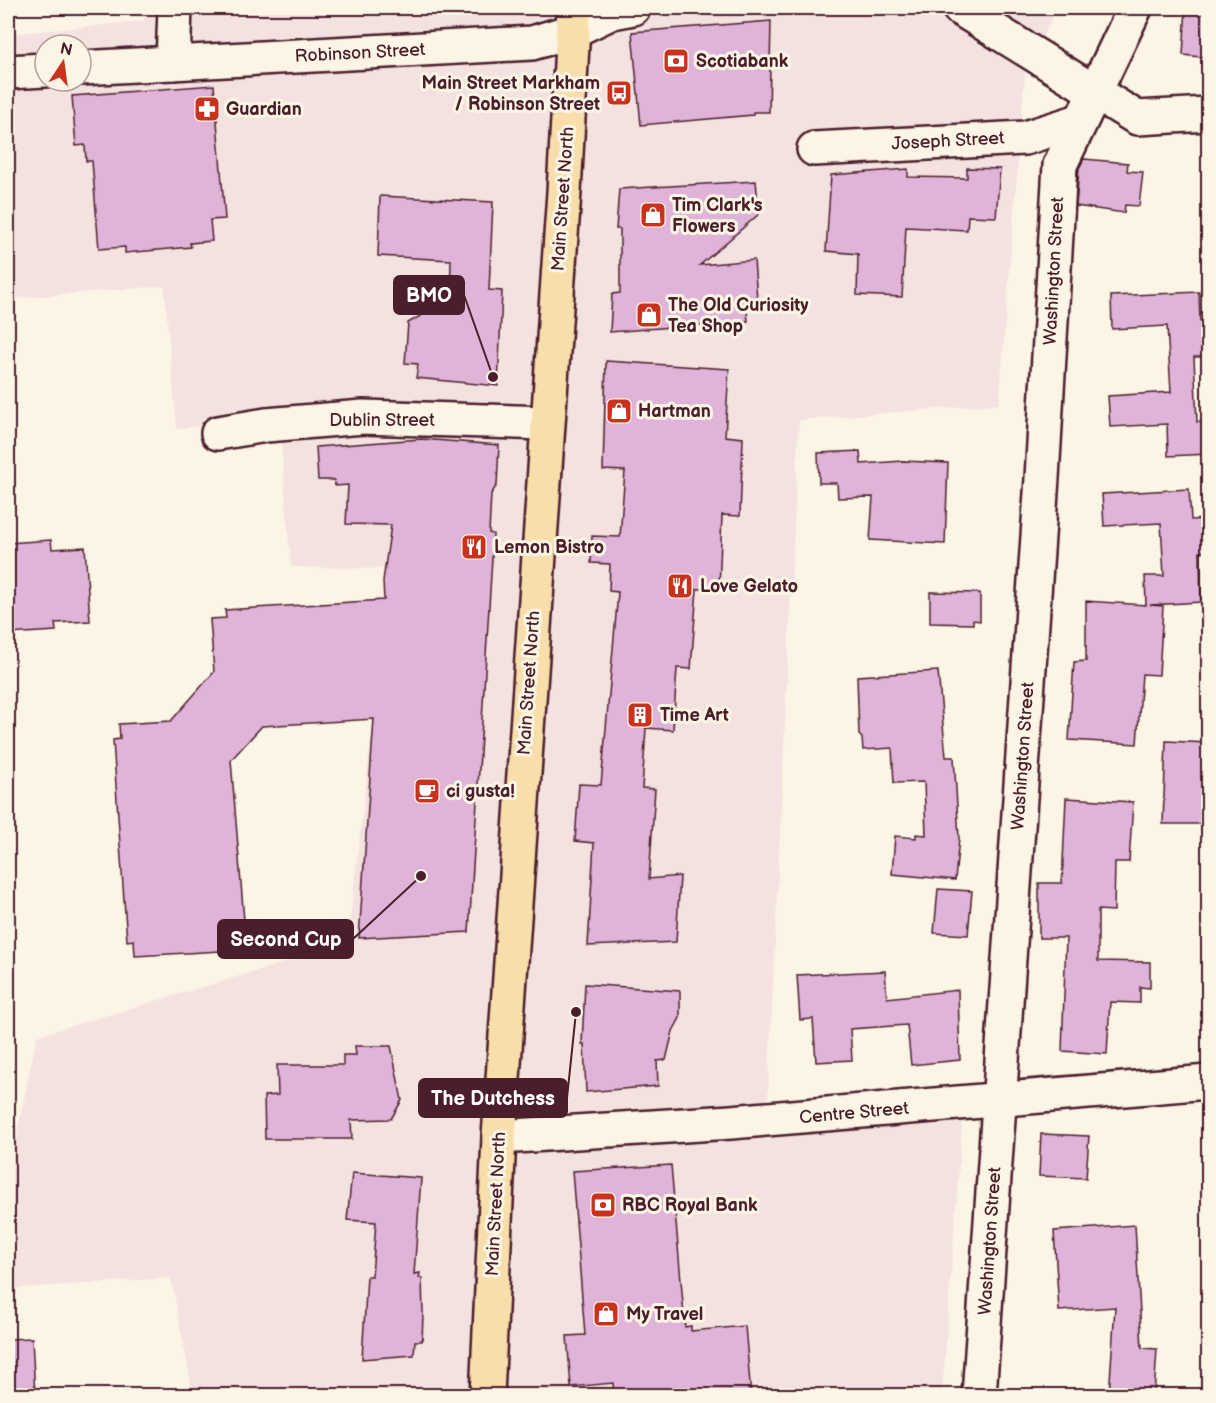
<svg xmlns="http://www.w3.org/2000/svg" width="1216" height="1403" font-family="'Balsamiq Sans',sans-serif">
  <style>
    .built { fill: #f4e2e1; fill-rule: evenodd }
    .building { fill: #e0b4d9; stroke: #4a1f2b; stroke-width: 1.5 }
    .lines { fill: none; stroke-linecap: round; stroke-linejoin: round }
    .minor-casing { stroke: #4a1f2b; stroke-width: 38 }
    .tertiary-casing { stroke: #4a1f2b; stroke-width: 38 }
    .primary-casing { stroke: #4a1f2b; stroke-width: 38 }
    .minor { stroke: #fcf5e5; stroke-width: 33 }
    .tertiary { stroke: #fcf5e5; stroke-width: 33 }
    .primary { stroke: #f8deab; stroke-width: 33 }
    .labels { text-anchor: middle; dominant-baseline: central; stroke-width: 6; stroke-linejoin: round; paint-order: stroke }
    .street-label { font-size: 18px; fill: #4a1f2b; stroke: #fcf5e5 }
    .poi-label { font-size: 18px; font-weight: bold; fill: #4a1f2b; stroke: #fcf5e5; text-anchor: start }
    .leader { fill: none; stroke: #4a1f2b; stroke-width: 2 }
    .callout-dot { fill: #4a1f2b; stroke: #fcf5e5; stroke-width: 2 }
    .callout { fill: #4a1f2b; stroke: #4a1f2b; stroke-width: 2 }
    .callout-label { font-size: 20px; text-anchor: middle; font-weight: bold; fill: #fff }
  </style>
  <rect width="100%" height="100%" fill="#fcf5e5"/>
  <filter id="ink" filterUnits="userSpaceOnUse"><feTurbulence type="fractalNoise" baseFrequency=".0167" numOctaves="2"/><feDisplacementMap in="SourceGraphic" scale="12" xChannelSelector="R" yChannelSelector="G"/><feConvolveMatrix kernelMatrix="1 2 1 2 8 2 1 2 1" color-interpolation-filters="sRGB"/></filter>
  <g filter="url(#ink)">
    <path class="built" d="M145 8H1057L1025 73 999 404 799 420 767 1119 963 1113 942 1395H193L171 1278 8 1289V1175L37 1036 347 944 391 569 291 567 279 416 177 429 164 286 8 299V34L144 21ZM45 45H81V81H45Z"/>
    <g class="building">
      <polygon points="1186,8 1209,8 1209,58 1183,55"/>
      <polygon points="771,21 769,112 753,112 753,115 641,125 632,32"/>
      <polygon points="214,85 225,219 210,220 212,241 190,243 191,247 125,253 125,247 99,249 92,161 86,161 85,145 76,146 72,96"/>
      <polygon points="1084,159 1128,163 1127,171 1143,172 1139,206 1125,205 1124,213 1076,206 1079,168"/>
      <polygon points="967,168 1000,169 996,217 968,216 967,230 906,227 902,297 857,295 858,254 826,251 831,175 908,169 908,177 967,178"/>
      <polygon points="756,181 759,214 700,265 754,260 757,299 746,300 748,321 610,332 612,294 620,293 620,229 616,229 619,189"/>
      <polygon points="380,196 493,202 489,290 502,291 498,386 416,378 418,364 405,363 408,323 450,299 451,260 378,256"/>
      <polygon points="1199,292 1200,321 1209,321 1209,357 1194,357 1197,422 1209,421 1209,454 1168,456 1167,424 1110,427 1108,396 1171,392 1167,326 1112,329 1111,296"/>
      <polygon points="606,361 729,369 725,436 743,438 740,516 722,515 719,589 697,589 691,669 677,668 673,730 646,728 642,788 655,789 649,879 680,876 676,942 588,946 594,843 575,841 579,784 601,785 618,592 609,591 610,564 591,563 592,536 620,537 625,471 603,470"/>
      <polygon points="421,439 499,445 497,485 491,494 489,533 493,534 492,558 469,932 359,938 374,719 262,726 231,760 245,933 237,933 238,950 135,956 134,940 127,941 119,831 113,740 120,739 119,724 171,721 214,672 210,619 226,618 225,610 384,600 383,581 391,525 346,524 348,485 335,486 334,480 318,480 316,447"/>
      <polygon points="860,451 861,464 903,461 948,463 945,544 870,540 873,497 838,498 837,483 819,483 818,453"/>
      <polygon points="1189,489 1191,520 1204,519 1207,551 1200,552 1201,602 1150,605 1163,606 1159,675 1142,674 1137,744 1069,740 1074,662 1086,661 1086,601 1146,605 1145,576 1164,576 1161,523 1104,526 1102,494"/>
      <polygon points="51,540 52,549 85,547 90,621 55,623 56,631 8,634 8,543"/>
      <polygon points="930,592 980,593 980,621 973,620 973,624 930,623"/>
      <polygon points="938,671 946,757 954,757 959,838 955,880 892,874 895,836 916,838 916,834 926,835 924,782 894,783 892,748 863,750 862,738 859,735 857,676"/>
      <polygon points="1166,741 1209,743 1209,824 1163,824"/>
      <polygon points="1066,798 1133,802 1129,862 1115,862 1114,911 1098,910 1098,961 1150,962 1150,988 1140,987 1140,1003 1110,1002 1107,1054 1062,1051 1066,938 1039,938 1039,883 1062,883"/>
      <polygon points="938,889 972,891 968,935 934,933"/>
      <polygon points="885,971 887,998 958,990 960,1060 911,1065 907,1025 850,1029 852,1060 816,1062 813,1019 800,1020 797,975"/>
      <polygon points="585,984 680,991 680,1018 673,1031 666,1060 657,1061 658,1086 586,1092 584,1044 582,1044"/>
      <polygon points="355,1046 391,1046 402,1100 391,1119 351,1120 352,1139 265,1139 264,1096 278,1095 277,1065 343,1065 343,1055 356,1055"/>
      <polygon points="1041,1134 1089,1136 1086,1178 1039,1176"/>
      <polygon points="671,1165 685,1327 691,1326 691,1331 745,1326 751,1395 614,1395 613,1383 571,1387 567,1336 585,1335 572,1171"/>
      <polygon points="352,1173 421,1178 414,1274 420,1273 419,1278 422,1278 423,1314 422,1341 415,1341 414,1355 362,1359 367,1276 372,1276 376,1222 347,1220"/>
      <polygon points="1135,1225 1142,1348 1157,1349 1154,1395 1109,1395 1115,1307 1059,1311 1054,1231"/>
      <polygon points="32,1338 35,1395 8,1395 8,1339"/>
    </g>
    <g class="lines">
      <g class="minor-casing">
        <g id="minor">
          <polyline points="173,63 175,8"/>
          <polyline points="81,68 532,43 572,31"/>
          <polyline points="8,72 45,70"/>
          <polyline points="814,149 1025,138 1079,121"/>
          <polyline points="218,433 266,425 363,417 547,423"/>
          <polyline points="499,1137 731,1122 1208,1082"/>
          <polyline points="979,1396 1042,478 1060,165 1135,8"/>
        </g>
      </g>
      <g class="tertiary-casing">
        <g id="tertiary">
          <polyline points="959,8 1137,118 1208,114"/>
          <polyline points="572,31 612,12 633,8"/>
        </g>
      </g>
      <g class="primary-casing">
        <polyline id="primary" points="487,1396 499,1137 564,192 574,8"/>
      </g>
      <use href="#minor" class="minor"/>
      <use href="#tertiary" class="tertiary"/>
      <use href="#primary" class="primary"/>
    </g>
  </g>
  <defs>
    <g id="bank-square" transform="scale(1.35)"><rect x="-9" y="-9" width="18" height="18" rx="4" fill="#c8321e" stroke="#fcf5e5"/><path d="M-6-4H6V4H-6ZM0-2.3a2.3 2.3 0 1 0 0 4.6a2.3 2.3 0 1 0 0-4.6Z" fill="#fff"/></g>
    <g id="bus-square" transform="scale(1.35)"><rect x="-9" y="-9" width="18" height="18" rx="4" fill="#c8321e" stroke="#fcf5e5"/><path d="M-5-6H5V4H4V6H2V4H-2V6H-4V4H-5ZM-3.5-4V0h7V-4ZM-3.5 1.2v1.5H-2V1.2ZM2 1.2v1.5H3.5V1.2Z" fill="#fff"/></g>
    <g id="pharmacy-square" transform="scale(1.35)"><rect x="-9" y="-9" width="18" height="18" rx="4" fill="#c8321e" stroke="#fcf5e5"/><path d="M-2-6h4v4h4v4h-4v4h-4v-4h-4v-4h4Z" fill="#fff"/></g>
    <g id="shop-square" transform="scale(1.35)"><rect x="-9" y="-9" width="18" height="18" rx="4" fill="#c8321e" stroke="#fcf5e5"/><path d="M-5-2.5h2.3a2.7 3.5 0 0 1 5.4 0H5L5.5 6h-11ZM-1.5-2.5h3a1.5 2.3 0 0 0-3 0Z" fill="#fff"/></g>
    <g id="restaurant-square" transform="scale(1.35)"><rect x="-9" y="-9" width="18" height="18" rx="4" fill="#c8321e" stroke="#fcf5e5"/><path d="M-5-6h1v4h1v-4h1v4h1v-4h1v5L-1.5 .5V6h-2V.5L-5-1ZM5-6V6H3V1.5H1.5Q1.5-4 5-6Z" fill="#fff"/></g>
    <g id="building-square" transform="scale(1.35)"><rect x="-9" y="-9" width="18" height="18" rx="4" fill="#c8321e" stroke="#fcf5e5"/><path d="M-4-6H4V6H1V3H-1V6H-4ZM-2.5-4.3h1.7v1.8h-1.7ZM.8-4.3h1.7v1.8H.8ZM-2.5-1h1.7V.8h-1.7ZM.8-1h1.7V.8H.8Z" fill="#fff"/></g>
    <g id="cafe-square" transform="scale(1.35)"><rect x="-9" y="-9" width="18" height="18" rx="4" fill="#c8321e" stroke="#fcf5e5"/><path d="M-5.5-4.5H6V0H3Q3 3.5 0 3.5H-2.5Q-5.5 3.5-5.5 0ZM3-3.2v2h1.7v-2ZM-6 4.5H4V6H-6Z" fill="#fff"/></g>
  </defs>
  <g fill-rule="evenodd">
    <use href="#bank-square" x="676" y="61"/>
    <use href="#bus-square" x="619" y="93"/>
    <use href="#pharmacy-square" x="207" y="109"/>
    <use href="#shop-square" x="653" y="215"/>
    <use href="#shop-square" x="649" y="315"/>
    <use href="#shop-square" x="619" y="411"/>
    <use href="#restaurant-square" x="474" y="547"/>
    <use href="#restaurant-square" x="680" y="586"/>
    <use href="#building-square" x="640" y="715"/>
    <use href="#cafe-square" x="427" y="791"/>
    <use href="#bank-square" x="603" y="1205"/>
    <use href="#shop-square" x="606" y="1314"/>
  </g>
  <g class="labels">
    <g class="street-label">
      <text transform="translate(360 53) rotate(-3)">Robinson Street</text>
      <text transform="translate(948 141) rotate(-3)">Joseph Street</text>
      <text transform="translate(563 199) rotate(-86)">Main Street North</text>
      <text transform="translate(1054 271) rotate(-87)">Washington Street</text>
      <text x="382" y="420">Dublin Street</text>
      <text transform="translate(529 683) rotate(-86)">Main Street North</text>
      <text transform="translate(1023 756) rotate(-86)">Washington Street</text>
      <text transform="translate(854 1113) rotate(-5)">Centre Street</text>
      <text transform="translate(496 1204) rotate(-87)">Main Street North</text>
      <text transform="translate(990 1241) rotate(-86)">Washington Street</text>
    </g>
    <g class="poi-label">
      <text x="696" y="61">Scotiabank</text>
      <text x="600" y="83" text-anchor="end">Main Street Markham<tspan x="600" dy="21">/ Robinson Street</tspan></text>
      <text x="226" y="109">Guardian</text>
      <text x="672" y="205">Tim Clark's<tspan x="672" dy="21">Flowers</tspan></text>
      <text x="668" y="305">The Old Curiosity<tspan x="668" dy="21">Tea Shop</tspan></text>
      <text x="638" y="411">Hartman</text>
      <text x="494" y="547">Lemon Bistro</text>
      <text x="700" y="586">Love Gelato</text>
      <text x="660" y="715">Time Art</text>
      <text x="446" y="791">ci gusta!</text>
      <text x="622" y="1205">RBC Royal Bank</text>
      <text x="626" y="1314">My Travel</text>
    </g>
  </g>
  <path class="leader" d="M493 377L464 295M421 876L353 939M576 1012L567 1098"/>
  <g class="callout-dot">
    <circle cx="493" cy="377" r="6"/>
    <circle cx="421" cy="876" r="6"/>
    <circle cx="576" cy="1012" r="6"/>
  </g>
  <g class="callout">
    <rect x="394" y="276" width="70" height="38" rx="6"/>
    <rect x="218" y="920" width="135" height="38" rx="6"/>
    <rect x="419" y="1079" width="148" height="38" rx="6"/>
  </g>
  <g class="callout-label">
    <text x="429" y="302">BMO</text>
    <text x="286" y="946">Second Cup</text>
    <text x="493" y="1105">The Dutchess</text>
  </g>
  <rect width="1216" height="1403" fill="none" stroke="#fcf5e5" stroke-width="30"/>
  <rect x="15" y="15" width="1186" height="1373" fill="none" stroke="#4a1f2b" stroke-width="2" filter="url(#ink)"/>
  <g transform="translate(63 63) rotate(13)"><circle r="28" fill="#fcf5e5" stroke="#b59f9b" stroke-width="1.5"/>
  <path d="M0-4.5L10 22L0 15L-10 22Z" fill="#c8321e"/>
  <text y="-9" font-size="16" font-weight="bold" text-anchor="middle" fill="#4a1f2b">N</text>
  </g>
</svg>
